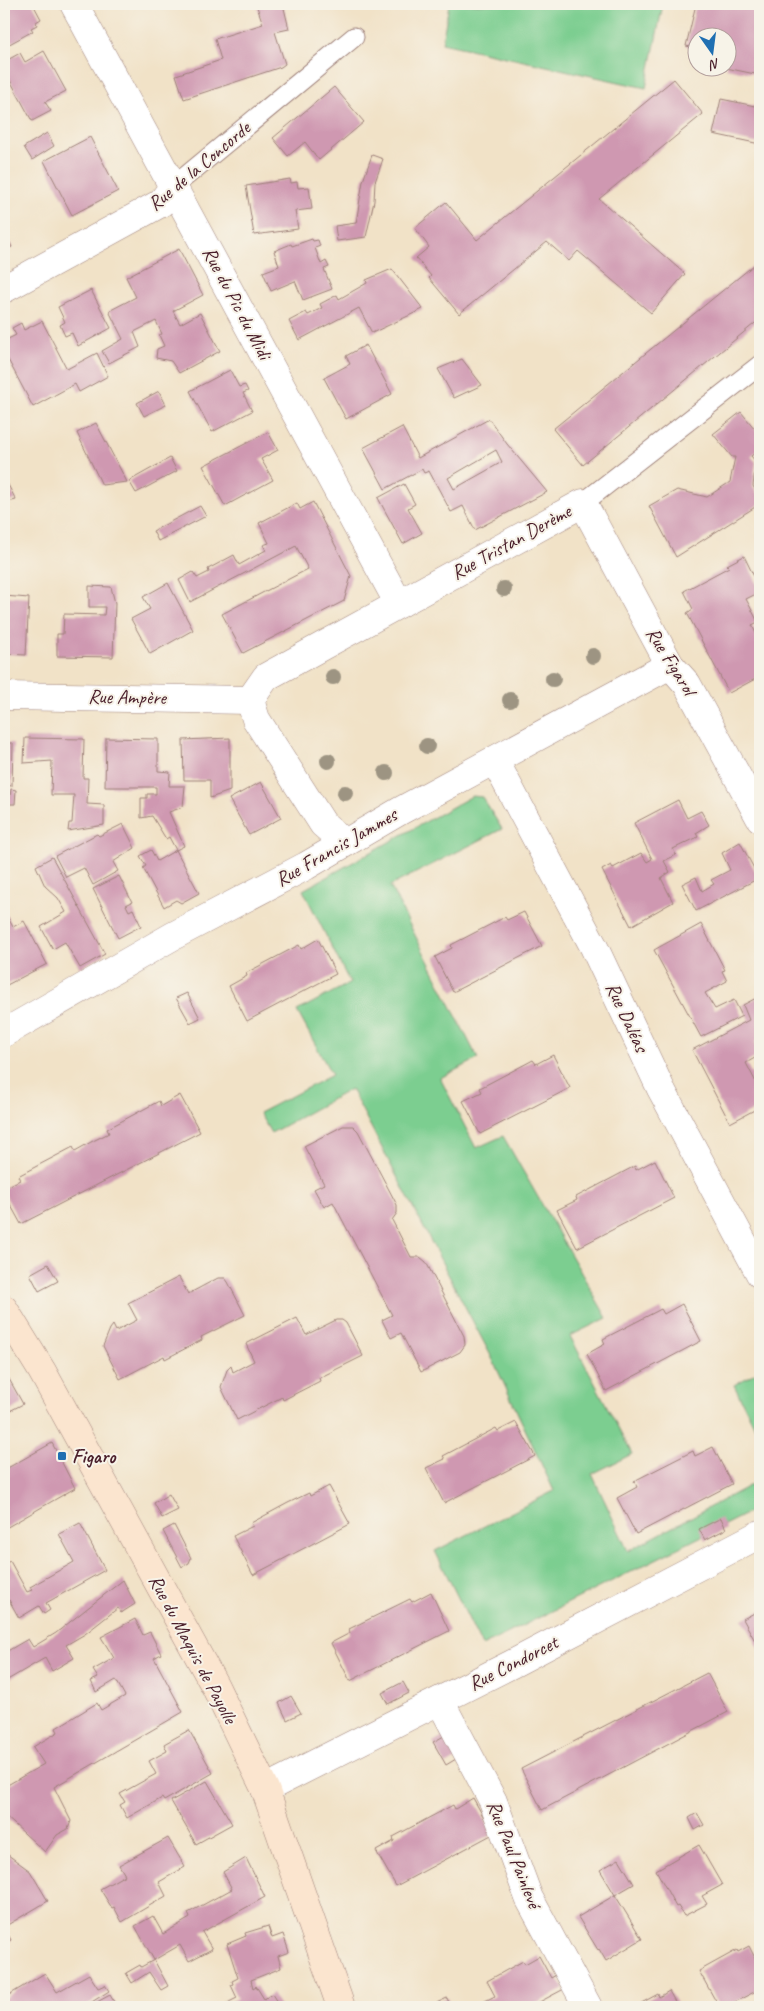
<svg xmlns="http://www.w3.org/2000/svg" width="764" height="2011" font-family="Caveat,sans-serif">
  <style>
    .green { fill: #7bce90; stroke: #62765e }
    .building { fill: #cf98b1; fill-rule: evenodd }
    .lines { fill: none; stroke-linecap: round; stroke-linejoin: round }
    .lane-casing { stroke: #9e8079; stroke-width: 21 }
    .street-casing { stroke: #9e8079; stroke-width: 29 }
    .secondary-casing { stroke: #9e8079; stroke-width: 29 }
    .lane { stroke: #fff; stroke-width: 19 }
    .street { stroke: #fff; stroke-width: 28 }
    .secondary { stroke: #fbe5cf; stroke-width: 28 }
    .tree { fill: #9d9482 }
    .poi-dot { fill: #1f6fb2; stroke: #f7f3e8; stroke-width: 2 }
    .labels { text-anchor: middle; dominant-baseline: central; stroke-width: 4; stroke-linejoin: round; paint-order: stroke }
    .street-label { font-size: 20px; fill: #4a1f2b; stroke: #f7f3e8 }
    .poi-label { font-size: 20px; font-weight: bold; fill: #4a1f2b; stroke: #f7f3e8; text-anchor: start }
  </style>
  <rect width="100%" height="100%" fill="#f7f3e8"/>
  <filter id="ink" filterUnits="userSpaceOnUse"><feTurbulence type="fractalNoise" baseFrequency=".02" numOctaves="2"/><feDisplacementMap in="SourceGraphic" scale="10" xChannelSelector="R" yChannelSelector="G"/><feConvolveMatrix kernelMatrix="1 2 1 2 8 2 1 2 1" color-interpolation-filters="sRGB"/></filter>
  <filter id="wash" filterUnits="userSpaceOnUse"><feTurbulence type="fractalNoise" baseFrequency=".0096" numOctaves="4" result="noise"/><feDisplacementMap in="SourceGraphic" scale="20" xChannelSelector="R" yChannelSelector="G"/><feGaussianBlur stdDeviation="1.12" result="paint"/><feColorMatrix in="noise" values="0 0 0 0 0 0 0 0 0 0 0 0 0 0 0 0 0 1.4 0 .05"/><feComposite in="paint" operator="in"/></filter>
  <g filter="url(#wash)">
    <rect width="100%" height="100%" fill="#f1e2c7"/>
    <g class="green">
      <polygon points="449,4 663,4 646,88 442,43"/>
      <polygon points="472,796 482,797 502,829 390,886 478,1059 440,1078 476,1148 503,1136 607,1318 570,1336 632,1454 592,1474 628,1551 760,1480 760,1507 482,1646 435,1551 554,1491 491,1356 351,1089 271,1133 259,1113 332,1075 297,1011 350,983 303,890"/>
      <polygon points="760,1370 760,1437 734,1385"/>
    </g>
    <g id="blocks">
      <g class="building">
        <polygon points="4,4 33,4 41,19 36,22 37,25 31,28 33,31 4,47"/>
        <polygon points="153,4 164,4 155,8"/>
        <polygon points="256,4 283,4 289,29 275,32 285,64 281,67 184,99 176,75 221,60 215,39 263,24"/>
        <polygon points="696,4 760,4 760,75 726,68 726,38 696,38 696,48 686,46"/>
        <polygon points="44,51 66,91 45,102 51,111 32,121 4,69 4,62 20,53 25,62"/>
        <polygon points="674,79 703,114 599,199 685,274 651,313 578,251 569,261 547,242 459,314 429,278 431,276 416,258 429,247 415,228 446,202 477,240"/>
        <polygon points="334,87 364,122 319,160 305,142 288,156 273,138"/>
        <polygon points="721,99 760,107 760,144 713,134"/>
        <polygon points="47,133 54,146 32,160 24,147"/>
        <polygon points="90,137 118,191 72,215 44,161"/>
        <polygon points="372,155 383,159 375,182 374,201 366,237 337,241 335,226 356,223 363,181"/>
        <polygon points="290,179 291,183 297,182 298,188 309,187 312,209 295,211 298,229 254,235 246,186"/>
        <polygon points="4,232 12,247 4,251"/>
        <polygon points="312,239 313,241 318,240 320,246 315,248 321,264 326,261 329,267 324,269 332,289 303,300 295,281 271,291 263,272 279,266 274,251 291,244 292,246"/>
        <polygon points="179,249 203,295 173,311 180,324 200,313 220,351 179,373 171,361 156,358 157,349 164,346 159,335 162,334 156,321 134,332 140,347 109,363 102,351 123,339 109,311 136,297 126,277"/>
        <polygon points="760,260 760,319 583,465 553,429"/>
        <polygon points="392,269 423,309 372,333 359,308 299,340 289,321 306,312 308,315 322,308 320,304 337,295 339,299 367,283 366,280"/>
        <polygon points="91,290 111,328 78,346 72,333 65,336 60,325 65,322 58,307"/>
        <polygon points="42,321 67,369 97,353 108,376 79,392 75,384 33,407 4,352 4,341 16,335 12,328 21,323 24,330"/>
        <polygon points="366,345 392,394 346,419 324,378 350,364 346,356"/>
        <polygon points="462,359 482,385 454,398 438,369"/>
        <polygon points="230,370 239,387 245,385 248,391 243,393 252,411 212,432 190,391"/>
        <polygon points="159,391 166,405 144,416 137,403"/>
        <polygon points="741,412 760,435 760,449 751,456 756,462 753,486 760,498 760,504 676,557 649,506 677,490 707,497 730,482 735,457 732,457 713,434"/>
        <path d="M489 419 507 444 547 492 475 530 463 506 451 512 429 471 424 473 422 469 385 489 363 448 402 427 418 458ZM496 450 502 462 454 489 448 478Z"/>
        <polygon points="96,423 127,482 102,485 77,433"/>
        <polygon points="268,432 278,450 261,459 273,480 225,506 203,466"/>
        <polygon points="170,458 177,471 136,493 129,481"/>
        <polygon points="6,481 16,500 4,503 4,482"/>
        <polygon points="404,484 415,504 408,508 422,533 403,544 378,498"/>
        <polygon points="313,502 351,576 344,601 243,653 222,614 308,569 296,546 190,602 179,580 193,572 197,578 209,572 208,569 234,555 239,565 266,550 263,545 269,543 259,523 297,503 300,509"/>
        <polygon points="200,506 206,516 158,541 153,531"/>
        <polygon points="744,556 760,589 760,592 746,599 758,622 752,625 760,642 760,686 757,678 729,693 687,613 693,609 684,591 729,567 727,565"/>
        <polygon points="168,583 193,630 150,654 131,619 150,609 143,597"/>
        <polygon points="89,586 111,587 115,603 113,657 57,656 57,634 63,634 64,614 104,615 105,607 89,607"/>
        <polygon points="4,596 29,598 26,655 4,654"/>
        <polygon points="25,738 84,739 83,778 88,778 87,804 104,805 104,825 68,831 69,823 72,823 74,795 51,795 52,761 24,763"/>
        <polygon points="106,738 158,739 158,771 170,772 169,786 185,786 183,807 169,812 184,846 176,850 199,893 181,903 176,900 164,907 143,868 146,866 140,856 151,850 157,861 176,850 169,837 166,839 152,816 141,818 141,798 147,798 147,794 156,794 156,787 105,787"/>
        <polygon points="230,738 230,791 210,798 210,780 184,780 183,740"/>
        <polygon points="4,743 13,743 12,786 4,785"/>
        <polygon points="261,782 281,818 249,835 229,799"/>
        <polygon points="11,789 16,790 15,804 9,804"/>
        <polygon points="678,800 687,818 701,811 709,825 696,833 698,837 673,849 676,855 664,861 670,872 661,878 673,902 631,926 602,870 611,865 613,868 641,853 647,862 652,859 634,823"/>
        <polygon points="123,824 135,848 113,862 118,871 93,885 84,868 66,877 55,856 97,834 99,836"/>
        <polygon points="740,842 759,878 696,911 682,884 696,877 702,891 714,884 711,880 730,870 722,853"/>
        <polygon points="52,857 105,954 80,968 65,942 53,949 41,927 66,912 58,898 45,886 36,866"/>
        <polygon points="119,876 132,902 126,905 129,911 133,909 141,926 118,938 93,889"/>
        <polygon points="4,910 13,927 24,921 47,964 5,986 4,983"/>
        <polygon points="524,912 542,946 453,992 435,957 452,948 451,945 505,917 507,920"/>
        <polygon points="701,924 725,970 722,971 727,981 705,993 715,1009 734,1000 742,1016 701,1037 654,950"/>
        <polygon points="318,939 336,974 247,1021 229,986 247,976 246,973 282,954 299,945 301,949"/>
        <polygon points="187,993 200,1018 190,1023 176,998"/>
        <polygon points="760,996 760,1039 755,1042 760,1055 746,1063 760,1090 760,1107 730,1123 692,1050 749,1020 743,1005"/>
        <polygon points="553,1055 570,1088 480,1134 463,1101 482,1092 480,1088 518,1068 533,1060 536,1064"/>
        <polygon points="180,1095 200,1132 21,1224 4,1193 4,1188 20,1180 18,1176 73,1147 75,1151 91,1142 109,1133 107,1129 159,1101 161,1106"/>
        <polygon points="343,1126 353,1126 358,1131 397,1205 397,1213 392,1220 411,1257 420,1257 426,1262 464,1336 465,1345 460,1352 421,1372 401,1333 391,1338 382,1320 392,1315 333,1202 324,1207 314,1189 324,1184 304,1146"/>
        <polygon points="655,1160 674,1198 577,1248 557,1210 577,1200 576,1197 635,1166 636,1170"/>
        <polygon points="48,1264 58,1281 39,1291 30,1274"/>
        <polygon points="179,1277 188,1294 218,1278 225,1278 228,1282 245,1315 201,1337 202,1340 165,1359 164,1356 120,1379 103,1346 110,1329 113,1325 116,1331 137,1320 128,1303"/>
        <polygon points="682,1304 701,1341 606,1391 587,1354 605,1344 603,1339 661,1309 664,1314"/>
        <polygon points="297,1318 306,1335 336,1320 342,1320 346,1323 363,1356 319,1378 320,1381 283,1400 282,1397 237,1420 221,1387 227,1370 231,1366 233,1372 254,1361 246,1344"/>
        <polygon points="4,1370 23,1404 4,1414"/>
        <polygon points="516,1422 535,1456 444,1503 426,1468 445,1459 443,1456 496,1428 498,1431"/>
        <polygon points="52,1443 75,1488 4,1529 4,1470"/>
        <polygon points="713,1447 732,1484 636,1534 617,1498 637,1487 634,1481 693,1451 695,1456"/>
        <polygon points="329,1486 350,1524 253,1575 233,1536 253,1526 251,1523 288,1503 309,1493 310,1496"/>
        <polygon points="169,1494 178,1510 162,1518 154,1503"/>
        <polygon points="721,1518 726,1529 705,1540 699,1529"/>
        <polygon points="80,1523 105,1570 46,1603 50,1610 44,1614 39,1606 19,1618 9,1600 4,1603 4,1564 10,1561 27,1592 32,1590 30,1587 74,1562 59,1534"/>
        <polygon points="174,1525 191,1558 189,1563 182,1567 163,1531"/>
        <polygon points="123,1580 135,1604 121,1613 118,1608 85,1634 66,1645 74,1658 52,1671 45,1658 4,1682 4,1653 28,1639 33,1647 56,1633"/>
        <polygon points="431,1592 449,1631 350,1681 331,1643 350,1633 349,1629 410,1599 412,1602"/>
        <polygon points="760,1610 760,1650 743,1619"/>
        <polygon points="135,1619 143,1635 150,1632 161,1654 154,1658 183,1712 54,1787 71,1821 68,1829 57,1835 45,1852 4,1815 4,1787 44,1764 33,1747 58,1732 56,1728 97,1703 101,1710 125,1696 116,1680 96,1692 91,1681 98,1678 93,1670 114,1658 101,1637"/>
        <polygon points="707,1673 728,1712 542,1810 521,1769"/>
        <polygon points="403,1682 409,1693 388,1704 382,1693"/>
        <polygon points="291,1696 301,1713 287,1720 279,1703"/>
        <polygon points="189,1730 213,1773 164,1801 162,1798 127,1818 120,1805 125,1802 120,1794 156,1774 149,1761 167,1751 164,1744"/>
        <polygon points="444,1736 456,1759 446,1765 433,1742"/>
        <polygon points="207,1781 232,1824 196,1844 171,1801"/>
        <polygon points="473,1798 493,1834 396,1886 376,1851 394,1841 393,1837 453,1805 455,1809"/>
        <polygon points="697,1813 704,1825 695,1830 689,1818"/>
        <polygon points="168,1838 185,1867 159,1882 166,1896 122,1922 114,1907 112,1908 100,1889 125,1875 119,1865"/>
        <polygon points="699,1845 722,1885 702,1896 707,1904 684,1916 678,1906 676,1907 656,1870"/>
        <polygon points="4,1852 30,1871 48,1901 4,1927"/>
        <polygon points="246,1858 265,1897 202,1932 212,1949 189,1961 180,1945 154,1960 168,1986 161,1990 149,1972 132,1983 126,1973 140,1965 141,1967 154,1960 135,1926 153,1916 163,1934 190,1918 188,1913 232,1889 223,1872"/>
        <polygon points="619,1859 634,1884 615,1895 600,1870"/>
        <polygon points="615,1895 642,1939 606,1961 599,1949 598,1950 578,1917"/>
        <polygon points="268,1926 272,1938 283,1934 289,1952 278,1956 281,1968 251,1980 253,1988 256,1986 264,1999 272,1994 280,2007 227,2007 225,2004 237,1998 231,1985 233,1984 232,1981 238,1978 227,1944 246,1936 245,1933"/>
        <polygon points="6,1931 11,1940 4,1945 4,1932"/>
        <polygon points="749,1946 760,1968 760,1989 725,2007 719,2007 699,1971 737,1950 738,1952"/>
        <polygon points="539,1956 551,1978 556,1975 564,1989 530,2007 473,2007 495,1996 487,1981 523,1961 525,1964"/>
        <polygon points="45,1973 57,1992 89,1974 98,1988 105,1985 109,1991 84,2007 4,2007 4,1998"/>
        <polygon points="669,1991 678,2007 634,2007 658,1994 659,1997"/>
        <polygon points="110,1995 117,2007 88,2007"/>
        <polygon points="447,1998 451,2007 428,2007"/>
      </g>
    </g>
  </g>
  <g filter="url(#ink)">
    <use href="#blocks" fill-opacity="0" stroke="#9e8079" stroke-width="1"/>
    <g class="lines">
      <g class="lane-casing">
        <g id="lane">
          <polyline points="174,186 354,37"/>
          <polyline points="583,503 760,365"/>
        </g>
      </g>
      <g class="street-casing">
        <g id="street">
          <polyline points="74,4 399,604"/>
          <polyline points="4,289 161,203 174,186"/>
          <polyline points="4,696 250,700"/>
          <polyline points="250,700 266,677 583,503 670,665 687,684 760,818"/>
          <polyline points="250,700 256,719 323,824 344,842"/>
          <polyline points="495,761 594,947 661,1089 760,1274"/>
          <polyline points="4,1033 173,936 306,866 400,811 670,665"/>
          <polyline points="440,1701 493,1801 529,1898 588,2007"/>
          <polyline points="265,1789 512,1664 760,1534"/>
        </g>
      </g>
      <g class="secondary-casing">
        <polyline id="secondary" points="4,1309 42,1371 215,1686 265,1789 341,2007"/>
      </g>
      <use href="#lane" class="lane"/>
      <use href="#street" class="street"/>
      <use href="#secondary" class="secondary"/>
    </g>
    <g class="tree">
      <circle cx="504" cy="589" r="8"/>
      <circle cx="593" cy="656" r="8"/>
      <circle cx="333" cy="677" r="8"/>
      <circle cx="553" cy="679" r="8"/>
      <circle cx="510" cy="700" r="8"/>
      <circle cx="427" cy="746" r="8"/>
      <circle cx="328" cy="761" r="8"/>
      <circle cx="386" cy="773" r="8"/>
      <circle cx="345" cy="793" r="8"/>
    </g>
  </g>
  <rect class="poi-dot" x="57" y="1451" width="10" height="10" rx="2.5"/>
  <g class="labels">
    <g class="street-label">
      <text transform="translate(199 166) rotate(-40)">Rue de la Concorde</text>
      <text transform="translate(237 303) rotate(62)">Rue du Pic du Midi</text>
      <text transform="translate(511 542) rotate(-29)">Rue Tristan Derème</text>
      <text transform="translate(671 661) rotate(58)">Rue Figarol</text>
      <text transform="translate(127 697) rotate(1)">Rue Ampère</text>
      <text transform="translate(336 847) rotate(-30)">Rue Francis Jammes</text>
      <text transform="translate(627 1017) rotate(65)">Rue Daléas</text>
      <text transform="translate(193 1649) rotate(62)">Rue du Maquis de Payolle</text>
      <text transform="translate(513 1663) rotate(-27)">Rue Condorcet</text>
      <text transform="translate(514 1854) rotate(68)">Rue Paul Painlevé</text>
    </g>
    <g class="poi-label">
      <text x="72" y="1456">Figaro</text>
    </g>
  </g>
  <rect width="764" height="2011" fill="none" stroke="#f7f3e8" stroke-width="20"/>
  <g transform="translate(712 52) rotate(166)"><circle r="24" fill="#f7f3e8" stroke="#b29e9c"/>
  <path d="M0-4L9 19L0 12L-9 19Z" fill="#1f6fb2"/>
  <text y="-8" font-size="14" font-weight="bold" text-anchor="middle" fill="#4a1f2b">N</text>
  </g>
</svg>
